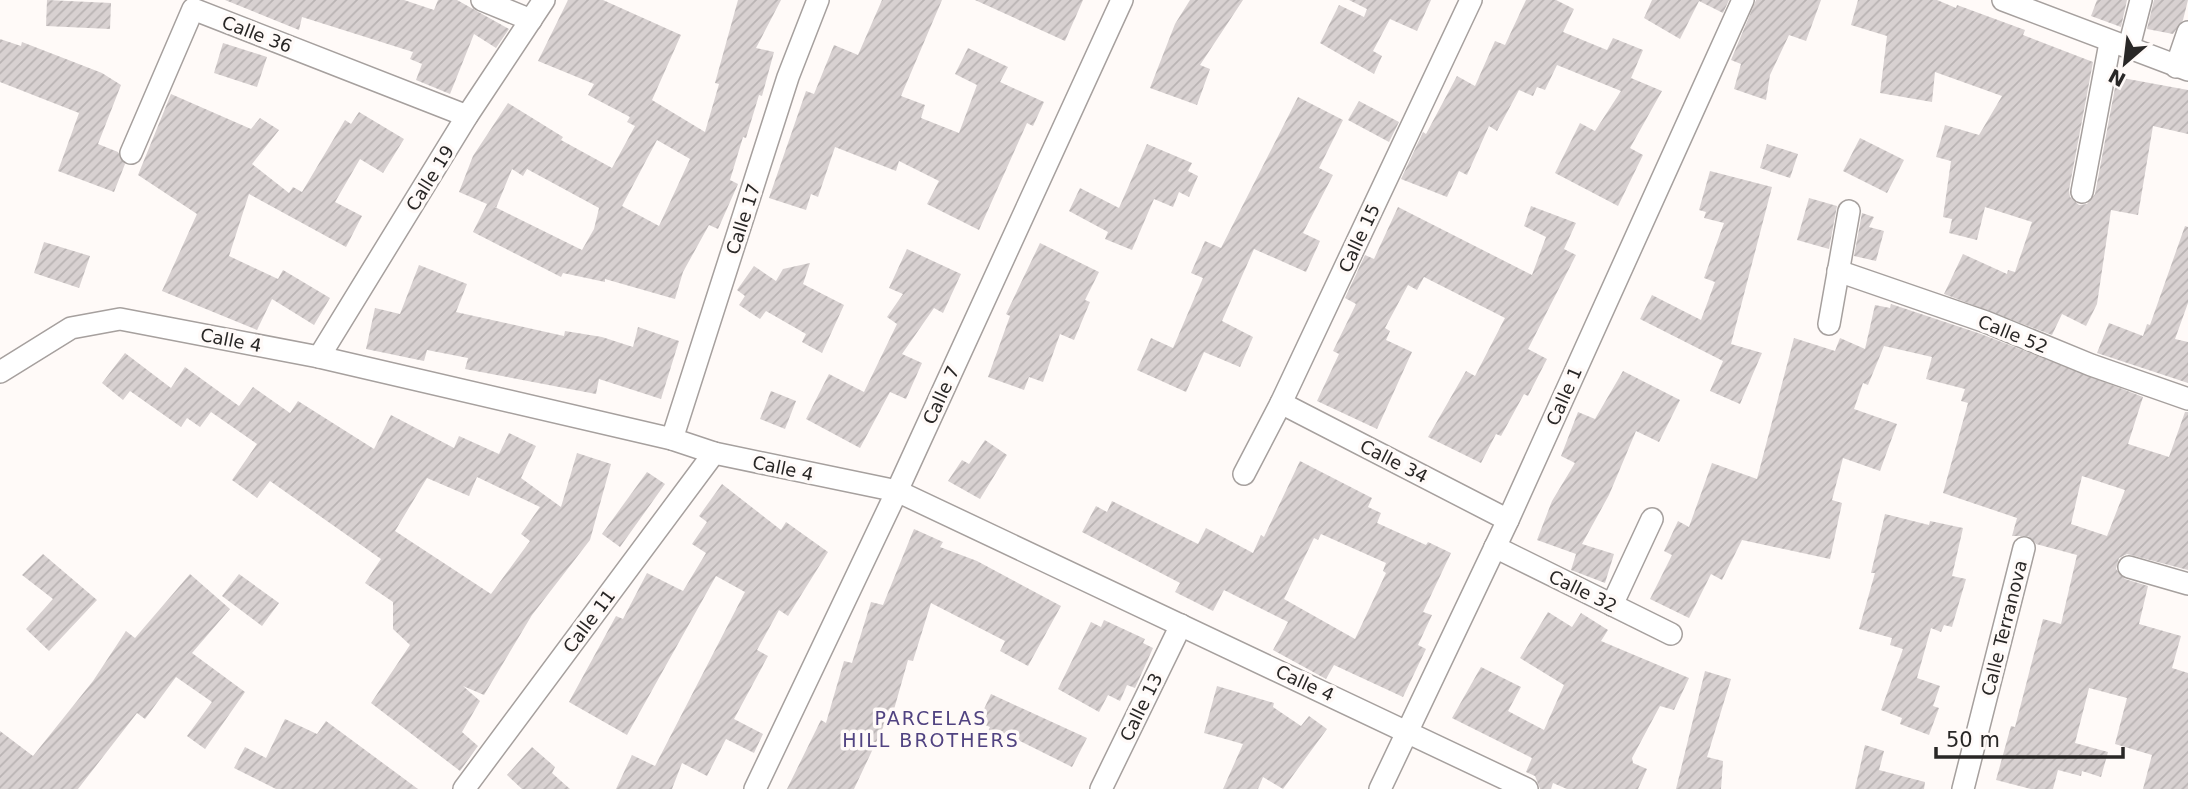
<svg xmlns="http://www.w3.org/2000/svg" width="2188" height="789" font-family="'DejaVu Sans',sans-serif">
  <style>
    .building { fill: url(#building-hatch); fill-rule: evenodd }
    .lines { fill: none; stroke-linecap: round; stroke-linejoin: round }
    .minor-casing { stroke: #a6a09e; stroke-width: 24 }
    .minor { stroke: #fff; stroke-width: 21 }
    .labels { text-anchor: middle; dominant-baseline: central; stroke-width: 7; stroke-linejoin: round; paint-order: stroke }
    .street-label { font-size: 18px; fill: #292726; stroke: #fffaf8 }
    .neighbourhood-label { font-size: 19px; letter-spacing: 2px; fill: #514381; stroke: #fffaf8 }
  </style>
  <defs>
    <pattern id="building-hatch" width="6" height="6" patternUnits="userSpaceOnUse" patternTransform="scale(1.75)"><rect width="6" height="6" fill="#d8d1d1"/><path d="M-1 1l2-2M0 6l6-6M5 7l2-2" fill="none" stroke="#b9b3b3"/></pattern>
  </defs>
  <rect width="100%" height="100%" fill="#fffaf8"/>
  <g class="building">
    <polygon points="47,0 111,3 110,29 46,26"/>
    <polygon points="225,0 404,0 434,10 438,0 457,0 509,29 496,48 474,34 450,94 416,80 422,64 410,59 413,52 302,17 299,30"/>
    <path d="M568 0H603L681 35 652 100 705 132 719 84 715 83 738 0H781L756 48 774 52 762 96 759 95 746 138 743 137 730 180 738 184 718 229 709 225 683 272 675 299 605 279V282L563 273 561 277 473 232 487 204 459 192 473 156 508 103 563 137 561 140 612 168 635 126 627 122 630 117 588 95 594 84 538 61ZM657 140 690 159 659 226 622 206ZM512 169 523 176 527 169 599 208 594 229 582 250 493 206 496 208Z"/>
    <polygon points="882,0 942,0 901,96 925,105 921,118 959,133 977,85 955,74 968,48 1008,67 1000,82 1044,102 1033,126 1027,123 979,230 927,204 939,181 899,161 896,171 835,147 818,197 811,194 806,210 769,198 806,91 814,94 834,45 858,55"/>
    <polygon points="975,0 1083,0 1065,41"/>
    <polygon points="1190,0 1243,0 1200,65 1210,69 1197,105 1150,88 1175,24"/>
    <polygon points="1349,0 1431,0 1417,31 1390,19 1373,51 1382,56 1374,74 1320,43 1339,5 1364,17 1367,9"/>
    <polygon points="1526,0 1556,0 1574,9 1563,32 1607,50 1613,38 1643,50 1631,78 1662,91 1630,148 1643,155 1618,206 1555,173 1580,123 1595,131 1621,91 1557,65 1545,90 1537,87 1533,96 1519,90 1497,131 1489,126 1467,175 1459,171 1447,197 1401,179 1423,132 1426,134 1457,76 1475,86 1495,41 1505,45"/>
    <polygon points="1652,0 1729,0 1723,13 1699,1 1680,39 1644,18"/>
    <polygon points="1756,0 1821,0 1806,41 1789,35 1770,75 1766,100 1734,89 1741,64 1731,60"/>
    <polygon points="1858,0 1937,0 1956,8 1957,5 2025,30 2023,35 2093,62 2069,190 2070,197 2079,205 2087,204 2095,194 2117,77 2188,90 2188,134 2153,126 2138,215 2111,210 2097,304 2086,326 2062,314 2052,335 1944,294 1963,254 2007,274 2008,270 2015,272 2032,222 1985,207 1977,240 1949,233 1952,219 1943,217 1951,161 1936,157 1945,125 1979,135 2002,96 1935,72 1932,102 1880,93 1887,36 1851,25"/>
    <polygon points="2097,0 2127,0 2121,27 2091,16"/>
    <polygon points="2154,0 2188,0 2183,20 2173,34 2147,29"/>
    <polygon points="0,39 21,46 22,42 102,73 121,85 98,144 118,152 125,164 114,192 58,171 79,113 0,82"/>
    <polygon points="223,43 267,57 257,87 214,73"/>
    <polygon points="171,94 251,129 260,118 279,130 252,164 289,193 293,187 302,192 345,120 351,124 359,112 404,139 383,173 360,159 335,202 362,216 346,247 249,194 229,256 278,279 283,270 330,298 314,325 272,299 257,330 162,291 197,214 138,175"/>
    <polygon points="1298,97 1343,120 1319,168 1333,175 1303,233 1320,241 1306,272 1254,249 1222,321 1253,337 1240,367 1204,352 1186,392 1137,370 1151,338 1173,348 1203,278 1191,273 1205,241 1221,248"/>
    <polygon points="1359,101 1399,122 1389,142 1348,120"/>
    <polygon points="1860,138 1904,160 1887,193 1843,171"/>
    <polygon points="1147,144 1192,163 1188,171 1198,176 1189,197 1179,192 1173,207 1154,199 1132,250 1105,239 1108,232 1069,211 1080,188 1119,208"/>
    <polygon points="1767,144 1798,154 1790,178 1760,168"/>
    <polygon points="1710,171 1772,187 1731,344 1762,353 1740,404 1710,391 1723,361 1640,319 1652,295 1701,320 1715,282 1704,278 1724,223 1704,218 1706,212 1699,210"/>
    <polygon points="1809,198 1837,206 1829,249 1797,240"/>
    <polygon points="1531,206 1576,223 1564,249 1576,255 1528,349 1547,359 1528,396 1524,394 1501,436 1496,434 1481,463 1428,437 1466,371 1475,376 1505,318 1424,277 1417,290 1408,285 1385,328 1390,331 1386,340 1412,352 1377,429 1317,401 1339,354 1333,351 1356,304 1345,298 1365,255 1374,259 1398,207 1532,275 1546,237 1524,226"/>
    <polygon points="1862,213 1874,217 1869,227 1884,231 1876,261 1854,256"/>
    <polygon points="2185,226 2188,227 2188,303 2175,339 2188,342 2188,383 2097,353 2109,323 2143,336 2147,324 2150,325"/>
    <polygon points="44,242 90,256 79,288 34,273"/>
    <polygon points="1040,243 1099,272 1085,300 1090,302 1074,340 1060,334 1043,382 1029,377 1024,390 988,377 1010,316 1006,314"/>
    <polygon points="907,249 961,274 943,313 934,308 902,354 922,363 906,399 890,392 860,448 806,419 829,374 864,392 897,324 887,317 903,294 889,288"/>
    <polygon points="810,263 803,284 844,305 822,353 802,342 806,334 766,311 760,319 739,305 745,296 737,290 754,266 776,281 783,269"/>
    <polygon points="419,265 467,284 456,312 564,336 565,331 602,337 633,347 638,327 679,341 661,399 599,379 596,394 465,369 468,358 427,350 424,361 366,349 375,308 400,314"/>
    <path d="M1891 304 1981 334 2143 397 2128 444 2169 457 2185 412H2188V570L2127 554 2119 558 2116 569 2125 579 2148 586 2139 624 2181 636 2172 668 2188 673V789H2143L2152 755 2115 744 2127 698 2089 688 2075 743 2108 752 2101 777 2082 771 2081 776 2058 770 2053 789H2031L1996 780 2011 726 2015 727 2043 619 2061 624 2077 555 2036 544 2028 536H2012L2017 518 1943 493 1968 403 1961 401 1965 389 1926 379 1932 357 1884 346 1868 385 1863 383 1854 409 1897 424 1880 471 1843 458 1832 500 1842 503 1830 559 1742 540 1722 580 1711 574 1689 618 1650 599 1672 555 1664 551 1678 521 1689 527 1712 463 1757 479 1794 338 1835 351 1840 338 1865 349 1875 305 1890 308ZM2082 476 2125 490 2107 536 2071 524Z"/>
    <path d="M125 353 171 388 185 367 239 406 253 387 290 413 298 401 374 449 391 415 454 448 459 436 499 454 509 433 536 446 521 478 561 507 577 453 611 464 590 540 532 615 484 695 463 686 480 701 462 732 478 746 460 771 371 703 410 645 393 629V602L365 583 381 559 270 481 257 498 232 480 257 444 211 412 200 427 187 418 181 427 130 391 123 400 102 383ZM477 477 540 507 521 534 530 541 491 594 395 531 427 478 469 496Z"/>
    <polygon points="1623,371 1680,400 1659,442 1636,431 1609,495 1582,544 1614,554 1605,583 1571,570 1576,554 1537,540 1552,501 1575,463 1561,456 1578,412 1595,419"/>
    <polygon points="771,391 796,401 785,429 760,419"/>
    <polygon points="985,440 1007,455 980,499 948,481 962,460 969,464"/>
    <path d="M1300 461 1372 498 1368 507 1381 513 1377 523 1426 545 1428 542 1451 553 1423 612 1432 615 1418 645 1426 649 1403 697 1334 665 1326 679 1273 650 1288 622 1224 590 1213 611 1175 592 1180 583 1082 532 1096 506 1107 512 1112 501 1198 544 1206 528 1253 553 1261 535 1264 537ZM1321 534 1386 563 1383 571 1386 573 1355 639 1284 599 1314 538 1318 540Z"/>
    <polygon points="647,472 665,484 620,547 602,534"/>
    <polygon points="722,484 781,530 786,522 828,552 788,616 779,610 757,650 768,656 734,719 763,734 754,753 726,739 707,776 682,763 672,789 616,789 632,755 655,766 745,592 716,576 627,735 569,702 616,616 623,619 647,573 683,591 706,553 692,544 707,522 699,516"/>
    <polygon points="1885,514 1929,525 1930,521 1963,528 1952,576 1966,579 1952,627 1944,625 1941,632 1931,628 1917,678 1940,686 1933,706 1939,708 1929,735 1900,724 1902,718 1881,710 1903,649 1890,645 1892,638 1859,629 1875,573 1871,573"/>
    <polygon points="914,529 943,542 940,547 977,561 1061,606 1028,666 1000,651 1005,641 931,603 913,661 908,660 891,720 887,719 854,789 787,789 821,720 826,723 844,661 852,663 871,602 883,605"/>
    <polygon points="43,554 97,600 49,651 26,629 53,599 22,575"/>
    <polygon points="190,574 230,609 192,653 245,692 205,749 187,736 212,702 176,677 145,719 137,713 78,789 0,789 0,731 33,756 93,681 126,631 135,638"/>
    <polygon points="239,574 279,603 262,626 222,596"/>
    <polygon points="1548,612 1572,627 1581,613 1608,630 1601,641 1689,678 1674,710 1660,706 1632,758 1633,763 1647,769 1638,789 1567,789 1553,783 1551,789 1540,789 1535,776 1526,772 1532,758 1452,718 1481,667 1521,687 1508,711 1544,730 1564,685 1520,658"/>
    <polygon points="1104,620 1145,639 1143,643 1153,648 1135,688 1127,685 1120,701 1108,695 1099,712 1058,689 1091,622 1101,627"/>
    <polygon points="1705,671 1731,679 1707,757 1723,761 1721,789 1676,789"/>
    <polygon points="1217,686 1274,703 1273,707 1301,726 1309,716 1327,729 1283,789 1263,777 1258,789 1223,789 1243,744 1204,733"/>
    <polygon points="991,694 1087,738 1072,767 1008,735 1005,741 987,733 990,727 978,722"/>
    <polygon points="285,719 317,734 326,721 418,789 276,789 234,768 245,747 266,758"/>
    <polygon points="1865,745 1884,751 1879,770 1925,782 1924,789 1855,789"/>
    <polygon points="532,747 555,767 552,773 570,789 522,789 507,775"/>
  </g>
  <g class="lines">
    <g class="minor-casing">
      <g id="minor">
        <polyline points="482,0 531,20"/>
        <polyline points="2003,0 2188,70"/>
        <polyline points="2129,47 2141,0"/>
        <polyline points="2176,67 2188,32"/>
        <polyline points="131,153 193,9 467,116"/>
        <polyline points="2082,192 2110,43"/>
        <polyline points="1838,271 1986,322 2091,365 2188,399"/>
        <polyline points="1829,324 1849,211"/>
        <polyline points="319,357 467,116 544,0"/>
        <polyline points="0,372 71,328 120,319 319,357 672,439 714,453 897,491 1527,789"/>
        <polyline points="1281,403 1508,520"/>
        <polyline points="672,439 788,77 818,0"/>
        <polyline points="1244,474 1281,403 1471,0"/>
        <polyline points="1495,547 1671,634"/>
        <polyline points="2129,567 2188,584"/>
        <polyline points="1612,605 1652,519"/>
        <polyline points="464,789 714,453"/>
        <polyline points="755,789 897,491 1122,0"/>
        <polyline points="1101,789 1181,625"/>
        <polyline points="1380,789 1508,520 1743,0"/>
        <polyline points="1963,789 2024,548"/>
      </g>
    </g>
    <use href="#minor" class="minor"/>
  </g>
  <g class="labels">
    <g class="street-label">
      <text transform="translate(257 34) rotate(21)">Calle 36</text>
      <text transform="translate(430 178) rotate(-58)">Calle 19</text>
      <text transform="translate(743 219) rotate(-72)">Calle 17</text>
      <text transform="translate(1359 238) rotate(-65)">Calle 15</text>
      <text transform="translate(2013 334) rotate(22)">Calle 52</text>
      <text transform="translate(231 340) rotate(11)">Calle 4</text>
      <text transform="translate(941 395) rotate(-65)">Calle 7</text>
      <text transform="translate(1564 396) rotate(-66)">Calle 1</text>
      <text transform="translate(1394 461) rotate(27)">Calle 34</text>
      <text transform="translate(783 468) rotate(12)">Calle 4</text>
      <text transform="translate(1583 591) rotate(26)">Calle 32</text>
      <text transform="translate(589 621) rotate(-53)">Calle 11</text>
      <text transform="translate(2004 628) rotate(-76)">Calle Terranova</text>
      <text transform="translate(1305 683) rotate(25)">Calle 4</text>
      <text transform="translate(1141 707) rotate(-64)">Calle 13</text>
    </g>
    <g class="neighbourhood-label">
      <text x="931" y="718">PARCELAS<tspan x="931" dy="22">HILL BROTHERS</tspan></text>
    </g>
  </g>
  <g transform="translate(2125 63) rotate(208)" stroke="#fffaf8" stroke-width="5" paint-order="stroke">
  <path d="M0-5L12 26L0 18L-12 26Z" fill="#292726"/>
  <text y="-10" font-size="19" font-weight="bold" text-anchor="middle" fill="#292726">N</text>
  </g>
  <path d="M1936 747v10h187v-10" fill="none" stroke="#292726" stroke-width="3.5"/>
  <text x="1946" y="747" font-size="21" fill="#292726" stroke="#fffaf8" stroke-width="5" paint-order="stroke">50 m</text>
</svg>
